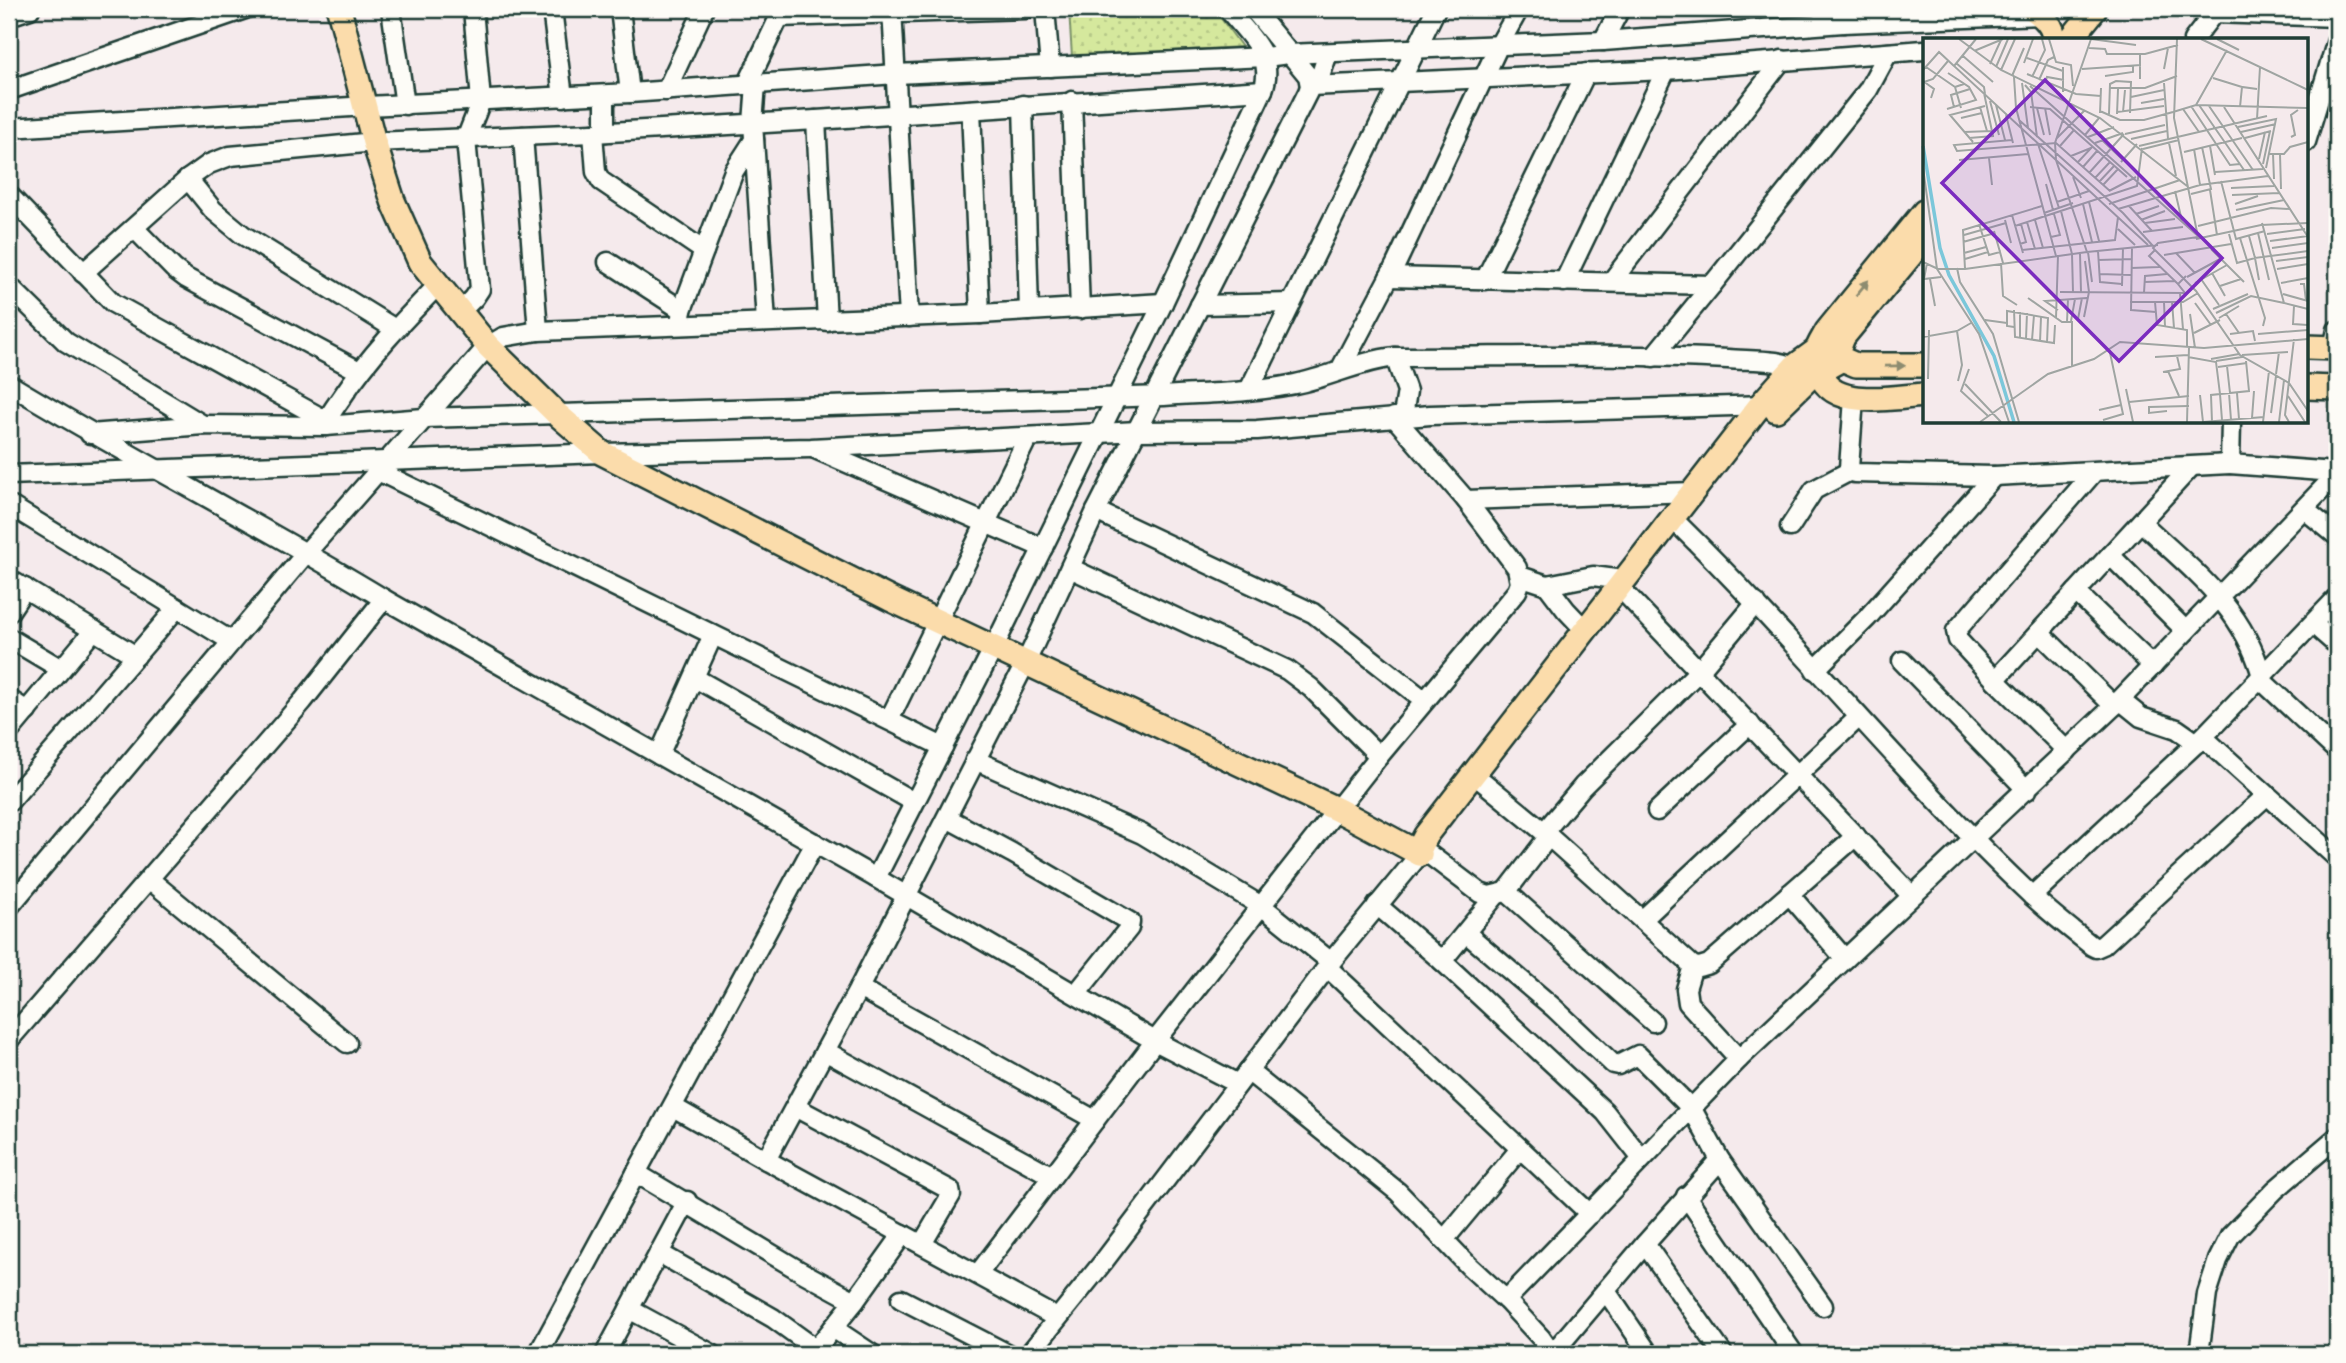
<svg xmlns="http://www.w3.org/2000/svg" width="2346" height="1363" font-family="Kalam,sans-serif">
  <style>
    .park { fill: url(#park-dots); stroke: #7a9268; stroke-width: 2 }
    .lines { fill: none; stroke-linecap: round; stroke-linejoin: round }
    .minor-casing { stroke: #1f3d34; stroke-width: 23 }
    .major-casing { stroke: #1f3d34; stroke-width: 28 }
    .minor { stroke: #fdfcf7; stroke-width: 18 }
    .major { stroke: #fbdcab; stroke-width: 23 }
    .oneway { fill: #8d8c70 }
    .inset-river { fill: none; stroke: #7bc7da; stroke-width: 3.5 }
    .inset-road { fill: none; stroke: #9fa5a2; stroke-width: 2 }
    .view { fill: #7b2cbf; fill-opacity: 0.15; stroke: #7b2cbf; stroke-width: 3.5 }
    .inset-edge { fill: none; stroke: #1f3d34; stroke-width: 3.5 }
  </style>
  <defs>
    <pattern id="park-dots" width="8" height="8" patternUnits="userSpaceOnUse" patternTransform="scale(1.75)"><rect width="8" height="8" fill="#d5e89d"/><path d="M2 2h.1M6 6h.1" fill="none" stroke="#b6c888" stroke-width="1.8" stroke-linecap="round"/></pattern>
  </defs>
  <rect width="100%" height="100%" fill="#f5eaec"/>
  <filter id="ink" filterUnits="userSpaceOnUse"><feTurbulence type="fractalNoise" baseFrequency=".0143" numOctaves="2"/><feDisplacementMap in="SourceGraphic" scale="14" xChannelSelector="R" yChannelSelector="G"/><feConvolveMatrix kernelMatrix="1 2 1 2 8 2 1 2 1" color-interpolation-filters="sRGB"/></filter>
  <g filter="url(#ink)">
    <polygon class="park" points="1069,9 1214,9 1242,47 1072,57"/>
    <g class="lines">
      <g class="minor-casing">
        <g id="minor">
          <polyline points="391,9 405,105"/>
          <polyline points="552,9 563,97"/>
          <polyline points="620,9 630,93"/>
          <polyline points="892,9 909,317"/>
          <polyline points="1045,9 1050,67"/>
          <polyline points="1820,9 1843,23"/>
          <polyline points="2213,13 2337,17"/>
          <polyline points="9,16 30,9"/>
          <polyline points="779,17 1026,9"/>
          <polyline points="2193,40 2217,9"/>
          <polyline points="1603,41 1620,9"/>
          <polyline points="1310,81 1321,74 1328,53"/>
          <polyline points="756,84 753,123 766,322"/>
          <polyline points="747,85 783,9"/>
          <polyline points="1310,86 1666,70 1924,50"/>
          <polyline points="9,90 245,9"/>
          <polyline points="666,91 704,9"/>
          <polyline points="1072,101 1080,309"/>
          <polyline points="1023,105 1029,311"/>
          <polyline points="971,110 980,314"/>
          <polyline points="816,120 827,321"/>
          <polyline points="9,128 367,106 630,93 896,74 1266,57 1288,54 1603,41 1843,23 2041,15"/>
          <polyline points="605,132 605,95"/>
          <polyline points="593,133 596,172 601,181 704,251"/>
          <polyline points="523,136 538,331"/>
          <polyline points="2306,142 2337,40"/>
          <polyline points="188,179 213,210 243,235 395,329"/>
          <polyline points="9,195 113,303 327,421"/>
          <polyline points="134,228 174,269 186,278 359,371"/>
          <polyline points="608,262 682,310"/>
          <polyline points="83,273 188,179 209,164 230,156 374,142 593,133 816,120 1263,90"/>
          <polyline points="1389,277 1712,285"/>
          <polyline points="1485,280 1586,73"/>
          <polyline points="1564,282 1666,70"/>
          <polyline points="1611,282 1782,60"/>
          <polyline points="9,286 66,342 203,425"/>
          <polyline points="1200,305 1291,303"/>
          <polyline points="460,312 474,298 480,289 466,139 481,101 473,9"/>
          <polyline points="680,324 682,310 734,171 754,140"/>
          <polyline points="2333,348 2337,330"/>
          <polyline points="1395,357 1407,391 1403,416"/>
          <polyline points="1653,357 1712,285 1868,90 1888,53"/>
          <polyline points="1340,370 1396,264 1499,45 1519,9"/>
          <path d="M9 384C132 459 261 524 384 599L876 878 1155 1041 1238 1084"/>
          <polyline points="1249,390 1436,9"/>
          <polyline points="1854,398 1849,468 1854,473 1994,476 2230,464"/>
          <path d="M326 426C328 415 336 406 342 397 369 356 403 321 438 285"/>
          <path d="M90 434 203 425 326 426 424 418 1164 396C1207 393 1252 393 1295 384 1330 377 1360 361 1395 357 1506 357 1618 353 1728 359 1751 361 1782 358 1801 371"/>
          <polyline points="815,449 1043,548"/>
          <polyline points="378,471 943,747"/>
          <polyline points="9,475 602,453 811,448 1138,431 1257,430 1430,415 1767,405"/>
          <polyline points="1466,500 1693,492"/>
          <polyline points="9,505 231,641"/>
          <polyline points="2304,509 2337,536"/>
          <polyline points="1096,511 1313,613 1424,700"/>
          <path d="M2141 522C2192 570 2242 606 2262 676"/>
          <path d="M1679 525C1800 644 1907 778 2031 895 2050 913 2071 929 2092 946L2096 948 2103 945 2266 796"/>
          <polyline points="1790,527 1814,490 1850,471"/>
          <polyline points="2110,555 2186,631"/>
          <polyline points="1070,568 1287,670 1311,688 1379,756"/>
          <polyline points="1520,576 1547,585 1593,576 1623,580"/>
          <polyline points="9,579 136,656"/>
          <polyline points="1547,585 1566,610 1585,630"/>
          <polyline points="2076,592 2153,666"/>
          <polyline points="1626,594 1911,895"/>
          <polyline points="9,612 25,588"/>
          <polyline points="2313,624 2337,645"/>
          <polyline points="2039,632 2114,706"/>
          <polyline points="9,638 61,669"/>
          <polyline points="1902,661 2027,790"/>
          <polyline points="1815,670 1867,618 1994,476"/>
          <polyline points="695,678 914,802"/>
          <polyline points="2260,679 2337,751"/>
          <polyline points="1995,680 2191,467"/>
          <polyline points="9,699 27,711"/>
          <polyline points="2120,700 2141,717 2177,729 2197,743"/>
          <polyline points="889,720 1028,437"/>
          <polyline points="9,732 94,630"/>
          <polyline points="2203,737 2337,858"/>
          <polyline points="2067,751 1995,680 1958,640 1956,631 2093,473"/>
          <polyline points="659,755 713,635"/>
          <polyline points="975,760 1142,834 1263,907 1331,962"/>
          <polyline points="1482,781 1544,832 1693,966 1699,967 1709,964 1856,836"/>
          <polyline points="9,802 177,608"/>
          <polyline points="1657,811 1750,724"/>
          <polyline points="947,818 1012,853 1130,922 1129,928 1076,994"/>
          <polyline points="1544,832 1583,786 1699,671 1756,603"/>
          <polyline points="1426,852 1480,893 1489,896 1506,892 1509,894 1653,1022"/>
          <path d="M876 878 994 647 1163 303 1263 90C1276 55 1248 35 1228 9"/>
          <polyline points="149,879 347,1043"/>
          <polyline points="1506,892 1549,836"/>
          <polyline points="1789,894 1845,959"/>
          <polyline points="2032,896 2203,737 2337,598"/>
          <polyline points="1377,905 1442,961 1605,1112 1642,1159"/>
          <polyline points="9,907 307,552 488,346 503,337 538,331 980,314 1163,303"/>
          <polyline points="1642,920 1858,718"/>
          <polyline points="1466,933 1554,1008 1613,1064 1618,1065 1638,1055 1692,1109 1720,1160 1823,1306"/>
          <polyline points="1442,961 1496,895"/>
          <polyline points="1693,966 1686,989 1688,1003 1739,1059"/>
          <polyline points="1327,967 1590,1214"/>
          <polyline points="859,988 1095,1120"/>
          <polyline points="9,1040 303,701 384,599"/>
          <polyline points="825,1051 1052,1176"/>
          <polyline points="1248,1071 1398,1192 1469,1266 1506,1300 1541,1338 1552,1354"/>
          <polyline points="673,1107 766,1160 1057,1318"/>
          <polyline points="795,1107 950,1190 951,1195 922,1244"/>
          <polyline points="766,1160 859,988 1026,662 1096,511 1308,92 1310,86 1308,76 1253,9"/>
          <polyline points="636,1173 800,1271 855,1301"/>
          <polyline points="1686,1196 1794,1354"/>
          <polyline points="1444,1240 1520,1149"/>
          <polyline points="1645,1244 1723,1354"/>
          <polyline points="659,1253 773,1318 816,1349"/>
          <polyline points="978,1274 1155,1041 1379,756 1517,591 1520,583 1517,568 1466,500 1394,417"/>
          <polyline points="1606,1291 1649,1354"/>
          <polyline points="901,1299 1008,1354"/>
          <polyline points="1506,1300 1739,1059 2114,706 2333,478 2335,472 2230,464 2231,422"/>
          <polyline points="629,1309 712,1354"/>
          <polyline points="833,1328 872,1354"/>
          <polyline points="538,1354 815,843"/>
          <polyline points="605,1354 687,1201"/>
          <polyline points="812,1354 855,1301 903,1234"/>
          <polyline points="1029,1354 1104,1261 1331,962 1420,854"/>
          <polyline points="1552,1354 1645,1244 1720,1160"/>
          <polyline points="2199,1354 2207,1294 2218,1260 2230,1236 2275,1190 2337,1137"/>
        </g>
      </g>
      <g class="major-casing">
        <g id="major">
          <polyline points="339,9 374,142 393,201 420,262 488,346 557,414 602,453 890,599 1338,810 1420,854"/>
          <path d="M2033 9C2044 17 2054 26 2054 40"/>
          <polyline points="2070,40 2095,9"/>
          <path d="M1924 212 1827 331C1824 337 1818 345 1817 351 1817 355 1819 363 1819 367 1825 412 1893 397 1924 395"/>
          <polyline points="1924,239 1843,337 1838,351 1842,359 1856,365 1924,365"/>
          <polyline points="2306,347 2337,348"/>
          <polyline points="2306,387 2337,388"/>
          <polyline points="1776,410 1810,377 1842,359"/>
          <polyline points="1420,854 1419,848 1426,835 1761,404 1795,366 1817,350 1843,337"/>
        </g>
      </g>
      <use href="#minor" class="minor"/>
      <use href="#major" class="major"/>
    </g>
    <defs><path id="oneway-solid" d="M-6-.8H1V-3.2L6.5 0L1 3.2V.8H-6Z" transform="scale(1.75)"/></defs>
    <g class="oneway">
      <use href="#oneway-solid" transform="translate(1862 288) rotate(-51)"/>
      <use href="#oneway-solid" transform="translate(1895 366) rotate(-1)"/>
    </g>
  </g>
  <g transform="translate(1923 38)">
    <rect width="385" height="385" fill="#f5eaec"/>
    <path class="inset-river" d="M0 108 17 210 26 237 71 318 91 384"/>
    <path class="inset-road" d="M36 1 78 32 177 80 264 148M53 1 31 28 225 207M126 1 133 24 148 27 150 48M168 1 213 7M254 1 251 80 275 199 235 205 230 210 273 253 317 317 366 345 385 373M278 1 385 52M294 1 316 12M166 10 182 11 184 16H222L255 7M51 13 80 1M217 16V41M40 18 70 44M104 20 140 33M33 25 61 49 62 56M101 25 110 1M67 26 78 2M3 29 32 49M73 29 85 1M159 31 218 27M241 31 245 10M0 32 16 14 31 28M78 32 92 1M104 36 153 56 178 58M89 38 101 10M182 38 210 34V28M91 39 93 70 133 218M109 39 122 12 119 1M290 40 319 49M116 42 125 22 131 19M0 43 11 51 8 60M1 44 10 41 25 23M99 45 105 90M122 45 124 39 141 42M241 45 245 101M102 47 108 54 114 99M107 48 275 198M187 50H222L254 38M140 54V29M61 55 70 98M208 59 241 52M67 63 76 97M218 65 241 61M73 67 82 102M273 67 304 12M276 67 321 132M268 68 307 127 317 126M286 68 330 132M31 69 28 57 47 51M57 69 64 93M107 69 127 71 204 139M301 69 385 199M317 69 319 49 334 51M38 70 32 49 41 46M114 70 121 97M122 70 127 97M24 71 53 62 46 49 25 35M260 71 276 94M177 73 197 82H221L250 74M194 74 241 68M200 74 202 52M250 74 273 67 385 70M177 75 178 50M186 76 187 46 193 43 208 44 207 75M194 76 195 51M83 77 90 105M38 80 59 75M334 81 337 29M96 82 200 175 230 208M315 89 353 81 343 130M41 94 69 93M318 94 353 86M202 96 242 87M162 97 176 80M165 99 191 89M368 99 372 97 368 77 375 72M46 100 71 98M322 100 348 93M133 101 162 72M208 101 244 93M89 102 31 107 34 113 133 105 187 153M179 102 200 122M50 104 27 77 62 68M172 105 200 95M246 105 253 138M115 106 136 170M137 108 151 92M216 108 344 78M287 108 292 137M220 111 256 102M271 111 277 147M261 114 319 100M346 116H361L367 109 385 104M350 116 351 141M357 116 358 151M148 118 168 110M66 120 69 147M336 121 342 94M36 122 105 116M155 124 170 108M198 124 214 106M340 126 347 93M160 129 174 113M0 130 14 231 56 296 86 384M292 134 340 131M166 135 201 96M150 139 158 160M172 140 187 124M298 143 313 201 342 193M176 144 191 128M123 146 130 172M180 147 195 131M308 150 351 148M287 152 294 197M186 153 213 139M252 153 259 183M268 156 288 151 279 109M309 157 356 155M134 164 166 153M166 164 176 203M160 166 169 204M186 166 257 142M312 166 335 158M206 168 229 193M195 171 277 147 345 138M313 172 361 162M138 173 149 216M121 175 150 165M213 176 236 168M89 177 100 215M82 182 88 205M112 182 120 210M218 182 242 173M104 184 112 211M222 185 252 181M339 185 361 265 385 271M56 186 66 217 77 214 80 225M92 188 214 148 219 110M275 188 348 170 367 171M195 191 212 207M71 193 77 214M220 194 260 189M335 195 346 242M306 196 314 225 332 220 336 242M344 196 382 191M41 197 83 185M326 198 332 220 385 213M128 199 137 197 131 176M317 200 342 280 340 288M273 201 338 187 385 185M347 203 385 198M40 204 72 195M97 206 103 204 98 186M209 209 208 272 233 274M349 210 385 205M288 211 321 244M99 212 192 202 195 179M232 212 226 218 255 246M175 213 177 244 199 246M164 214 133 122 132 105 168 1M164 214 235 207M165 214 169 244M41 215 63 209M157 215 158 254M253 215 272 235M149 216 150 254M241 217 308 206M42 221 65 214M175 222 209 221M353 223 385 219M0 224 15 231H42L164 214M4 225 1 241 18 239M78 225 80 258 94 267M34 230 37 244 70 296 96 384M208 230 236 229M42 231 40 192 119 168M354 231 385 226M289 235 302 258M176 236 208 237M264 239 297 221M7 241 12 268M278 241 296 267M221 244 252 243M272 245 304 227M358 245 385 240M377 246H381L383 263M199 248 200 210M297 248 318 241M137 254 262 255 255 246 263 238M221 255 222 238 244 236M257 255 260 291M360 256 385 263M105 260 139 284H149V329M207 264H260L275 255M232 264 234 287 264 292V309M241 264 242 289M249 264 251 290M272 265 288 287M371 268 370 286 385 287M290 271 325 256M91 272 92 299 131 305 132 287M135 272 122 263 164 260M293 275 328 258 361 265M267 276 272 310M303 276 316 295M161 279 166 254 162 223M133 280 135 217M296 280 316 268M155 281 159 260M62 282 84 285M148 283 152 261M144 284 145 261M91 289 84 288V273L125 280 124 305M34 293 39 327 35 343M271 295 297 282M307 296 330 293 332 303M335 296 385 292M97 300V274M103 301 104 275M109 302 111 277M117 304 118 279M319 317 365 314M232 319 265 317M265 319 293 324 297 356M288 321 316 316M293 323 319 319M304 328 307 355M295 329 324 325M46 331 38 353 65 378M0 332V299L34 293 48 285M245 333 256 358M240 334 257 331 254 318M353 336 356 314M5 341 6 292M42 346 78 384M203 351 210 384M306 355 308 382M314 355 316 381M297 356 299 382M277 357 280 384M365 358 382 384M206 364 266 358M176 372 198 367M244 373 226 375V369L266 368M348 375 353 338M329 380 331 353M180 382 200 376 186 310M57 384 125 336 171 321 197 304 281 310 385 301M264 384 266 309M280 384 341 379M289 384 288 357 326 353 323 323M340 384 346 333M356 384 361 342M366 384 362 377 371 301"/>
    <path class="view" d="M122 42 299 220 196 323 19 145Z"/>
    <rect width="385" height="385" class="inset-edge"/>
  </g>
  <rect width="2346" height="1363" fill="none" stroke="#fdfcf7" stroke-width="35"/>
  <rect x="18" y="18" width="2311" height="1328" fill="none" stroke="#1f3d34" stroke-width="2.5" filter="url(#ink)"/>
</svg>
